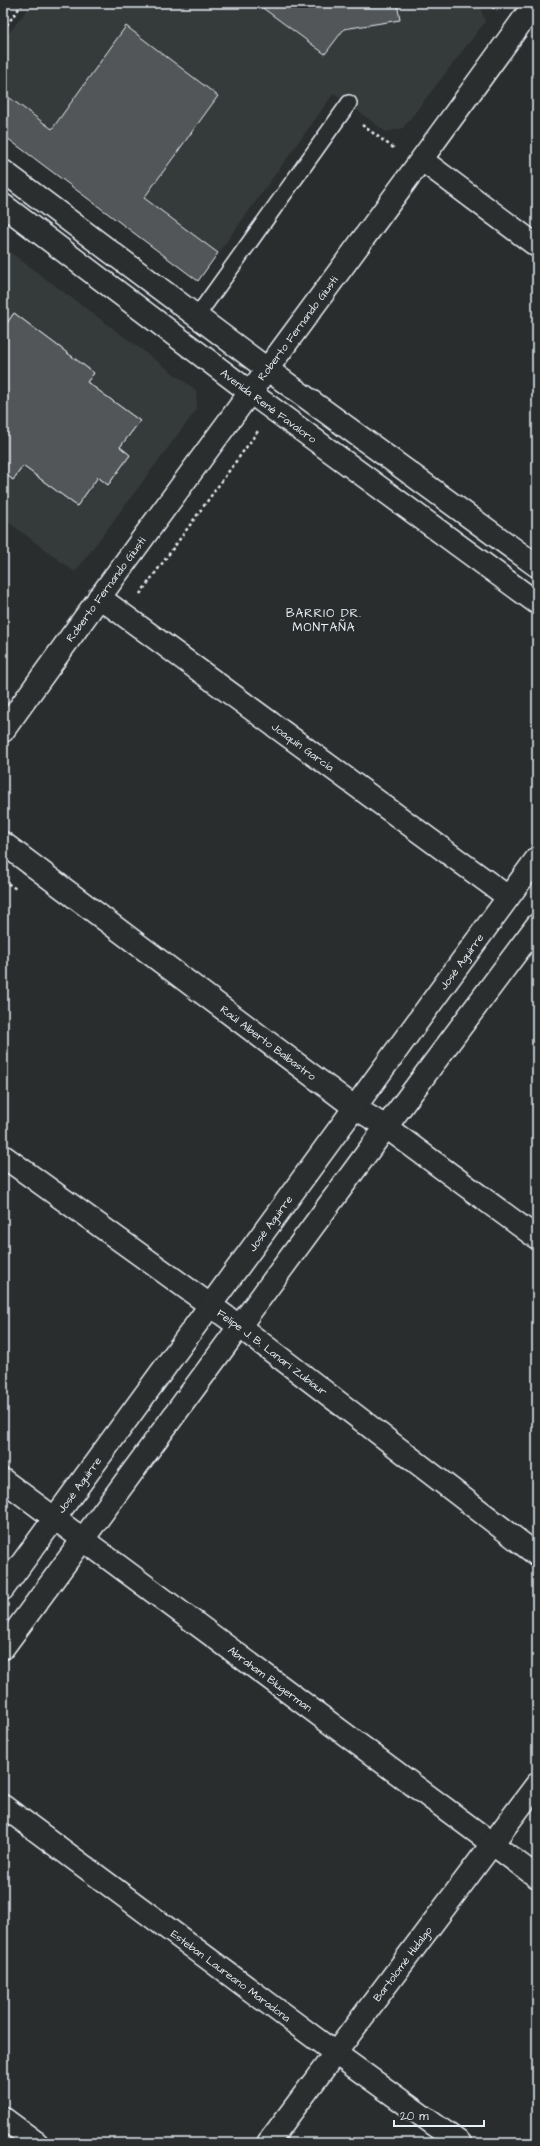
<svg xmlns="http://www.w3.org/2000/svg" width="540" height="2146" font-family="'Architects Daughter',sans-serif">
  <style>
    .built { fill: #363a3b }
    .building { fill: #535759; stroke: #e8f1f8 }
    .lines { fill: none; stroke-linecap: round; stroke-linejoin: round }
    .lane-casing { stroke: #e8f1f8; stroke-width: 18 }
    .street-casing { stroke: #e8f1f8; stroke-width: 25 }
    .secondary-casing { stroke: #e8f1f8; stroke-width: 25 }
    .path { stroke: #e8f1f8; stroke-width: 2.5; stroke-dasharray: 3 3; stroke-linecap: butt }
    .lane { stroke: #2a2d2e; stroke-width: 15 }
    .street { stroke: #2a2d2e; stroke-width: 22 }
    .secondary { stroke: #2a2d2e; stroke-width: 22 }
    .labels { text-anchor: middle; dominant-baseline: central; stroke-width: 3.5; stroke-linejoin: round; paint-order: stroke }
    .street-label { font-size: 11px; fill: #e8f1f8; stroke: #2a2d2e }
    .neighbourhood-label { font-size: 12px; letter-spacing: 1px; fill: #e8f1f8; stroke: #2a2d2e }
  </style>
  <rect width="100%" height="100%" fill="#2a2d2e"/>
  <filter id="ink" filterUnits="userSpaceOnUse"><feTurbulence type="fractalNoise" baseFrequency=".025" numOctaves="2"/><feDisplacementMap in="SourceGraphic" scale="8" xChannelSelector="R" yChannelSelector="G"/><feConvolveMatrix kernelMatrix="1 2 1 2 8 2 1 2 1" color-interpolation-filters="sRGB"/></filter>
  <g filter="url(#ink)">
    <g class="built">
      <polygon points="32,3 479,3 485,22 403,128 386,132 334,93 198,281 3,135 3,41"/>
      <polygon points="3,247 196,390 197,409 75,572 3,518"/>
    </g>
    <g class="building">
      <polygon points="256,3 397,3 400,20 344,29 325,54"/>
      <polygon points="126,26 218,96 144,198 218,253 198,281 3,135 3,93 52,129"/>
      <polygon points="14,313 94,373 87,382 140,421 120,447 130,455 108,485 98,477 77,506 23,466 13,480 3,472 3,411 28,430 47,404 3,370 3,320 7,323"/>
      <polygon points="14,313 94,373 87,382 140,421 120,447 130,455 108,485 98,477 77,506 23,466 13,480 3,472 3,320 7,323"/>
    </g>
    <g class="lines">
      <g class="lane-casing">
        <polyline id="lane" points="197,316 349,103"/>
      </g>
      <g class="street-casing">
        <g id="street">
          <polyline points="422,160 537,246"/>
          <path id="s1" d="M99 597 508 897"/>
          <path id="s2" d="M3 731C178 486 360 247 535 3"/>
          <path id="s3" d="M3 843 354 1107 386 1127 537 1238"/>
          <path id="s4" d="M3 1156 239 1326 537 1555"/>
          <path id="s5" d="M3 1480 537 1877"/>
          <path id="s6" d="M3 1806 335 2053 460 2143"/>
          <polyline points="3,2118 37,2143"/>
          <path id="s7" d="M268 2143 537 1784"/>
        </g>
      </g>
      <g class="secondary-casing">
        <g id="secondary">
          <polyline points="3,171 267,369 537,566"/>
          <path id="s8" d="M3 205 251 393 537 603"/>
          <path id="s9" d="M3 1589 537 858"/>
          <polyline points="3,1648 386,1127 537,925"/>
        </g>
      </g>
      <g class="path">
        <polyline points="487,3 497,10"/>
        <polyline points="3,30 23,3"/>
        <polyline points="362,125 395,149"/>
        <polyline points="140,594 258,431"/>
        <polyline points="3,880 16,889"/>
      </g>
      <use href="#lane" class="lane"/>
      <use href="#street" class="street"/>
      <use href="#secondary" class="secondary"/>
    </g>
  </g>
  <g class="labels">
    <g class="street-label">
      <text stroke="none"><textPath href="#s2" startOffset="499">Roberto Fernando Giusti</textPath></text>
      <text stroke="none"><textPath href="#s8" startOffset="333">Avenida René Favaloro</textPath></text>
      <text stroke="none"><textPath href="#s2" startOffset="175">Roberto Fernando Giusti</textPath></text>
      <text stroke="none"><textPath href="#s1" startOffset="253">Joaquín García</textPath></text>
      <text stroke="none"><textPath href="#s9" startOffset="777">José Aguirre</textPath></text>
      <text stroke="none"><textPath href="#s3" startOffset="332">Raúl Alberto Balbastro</textPath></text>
      <text stroke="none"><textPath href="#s9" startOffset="453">José Aguirre</textPath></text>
      <text stroke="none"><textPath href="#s4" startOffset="333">Felipe J. B. Lanari Zubiaur</textPath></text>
      <text stroke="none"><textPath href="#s9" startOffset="129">José Aguirre</textPath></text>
      <text stroke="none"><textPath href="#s5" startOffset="333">Abraham Blugerman</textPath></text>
      <text stroke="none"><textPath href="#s7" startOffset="224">Bartolomé Hidalgo</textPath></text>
      <text stroke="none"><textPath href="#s6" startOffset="284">Esteban Laureano Maradona</textPath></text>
    </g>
    <g class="neighbourhood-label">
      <text x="324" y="613">BARRIO DR.<tspan x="324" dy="14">MONTAÑA</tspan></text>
    </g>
  </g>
  <rect width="540" height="2146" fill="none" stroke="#2a2d2e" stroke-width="16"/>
  <rect x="8" y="8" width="524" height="2130" fill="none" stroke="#e8f1f8" stroke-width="1.5" filter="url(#ink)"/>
  <path d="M394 2120v6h90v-6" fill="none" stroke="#e8f1f8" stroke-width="2"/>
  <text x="400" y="2120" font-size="12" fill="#e8f1f8" stroke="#2a2d2e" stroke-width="3" paint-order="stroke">20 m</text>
</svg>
